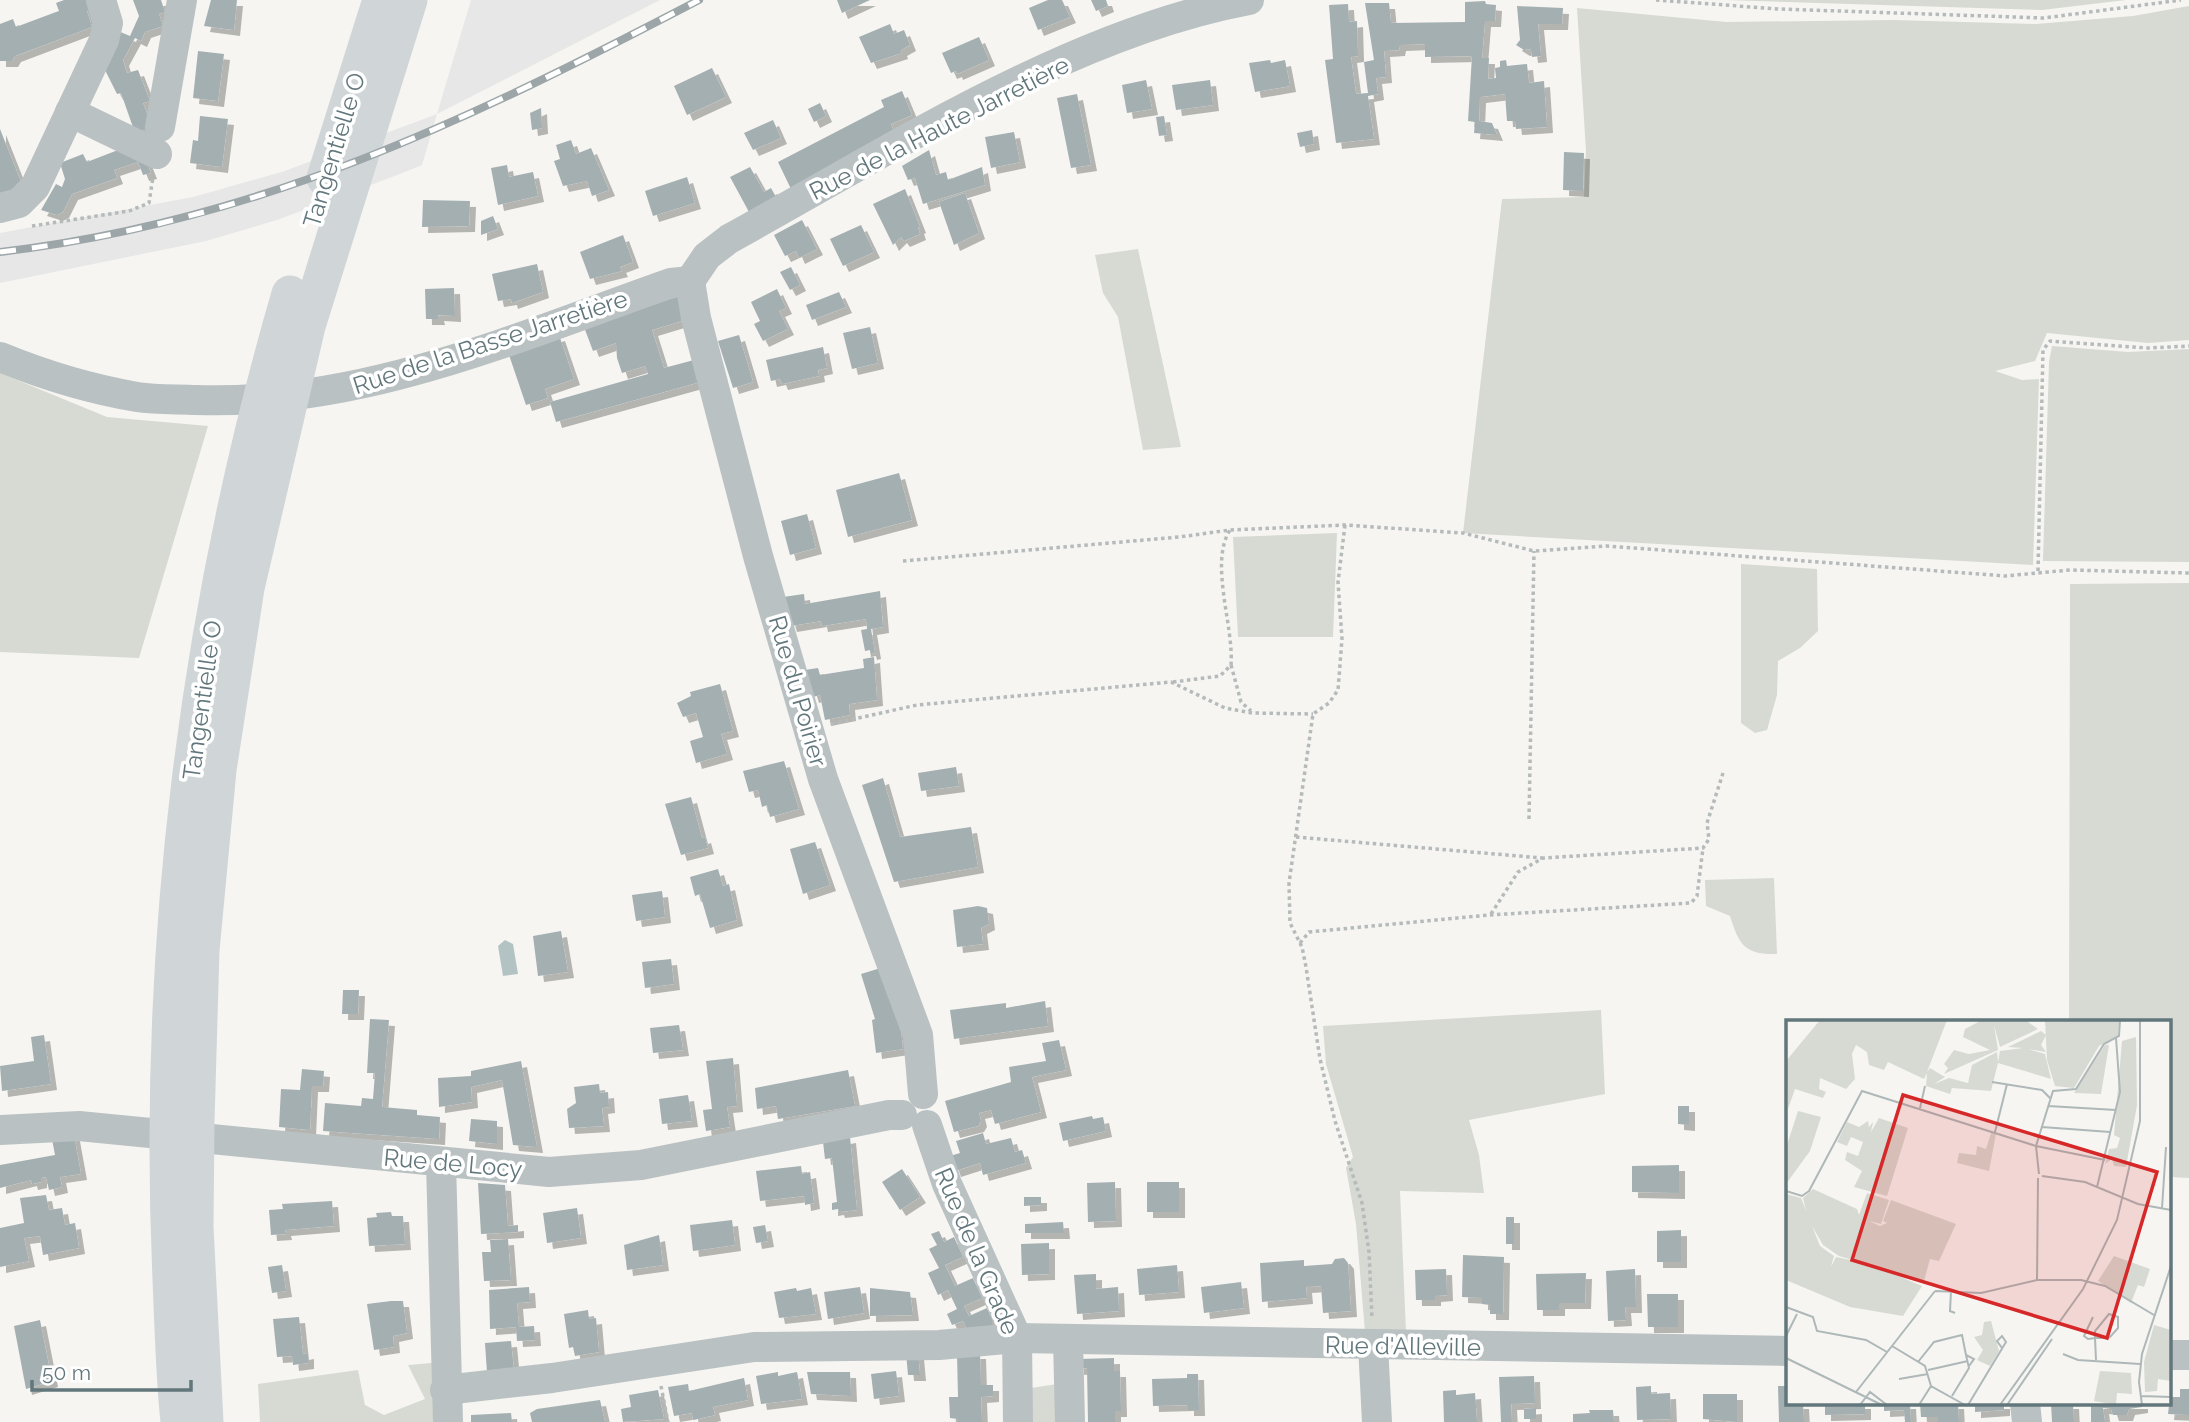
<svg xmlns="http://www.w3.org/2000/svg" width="2189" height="1422" font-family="Raleway,sans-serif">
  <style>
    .built { fill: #e6e7e6 }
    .green { fill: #d7dad2 }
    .water { fill: #b3c3c4 }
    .building { fill: #a4afb2; filter: url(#shadow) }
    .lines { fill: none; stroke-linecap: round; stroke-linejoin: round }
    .path { stroke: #b5babb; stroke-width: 3.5; stroke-dasharray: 3.5 3.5; stroke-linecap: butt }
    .minor { stroke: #bac1c2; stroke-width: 30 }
    .major { stroke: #d0d6d8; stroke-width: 37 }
    .rail-casing { stroke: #9ca6a9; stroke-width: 8 }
    .rail { stroke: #fff; stroke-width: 5; stroke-dasharray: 16; stroke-linecap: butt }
    .labels { text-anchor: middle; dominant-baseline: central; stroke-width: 7; stroke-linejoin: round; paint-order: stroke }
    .street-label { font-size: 24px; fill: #62777c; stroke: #fff }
    .inset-road { fill: none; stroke: #aeb8b8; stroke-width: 2 }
    .view { fill: #d62828; fill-opacity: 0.15; stroke: #d62828; stroke-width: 3.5 }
    .inset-edge { fill: none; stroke: #62777c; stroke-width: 3.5 }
  </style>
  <defs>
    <filter id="shadow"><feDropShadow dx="6" dy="6" stdDeviation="0" flood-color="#0004"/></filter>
  </defs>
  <rect width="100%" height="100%" fill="#f6f5f2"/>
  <polygon class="built" points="471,0 660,0 437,114 422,165 400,174 277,220 206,241 0,283 0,233 193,197 282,172 437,114"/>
  <g class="green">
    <polygon points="1726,0 2126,0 2042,10"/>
    <polygon points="2189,6 2189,340 2148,343 2047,333 2035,361 1995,371 2022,380 2039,379 2033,565 1463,533 1502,199 1584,197 1586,151 1577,8 1726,22 1894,20 2036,24 2133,16"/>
    <polygon points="1138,249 1181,447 1143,450 1118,317 1103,293 1095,255"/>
    <polygon points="2052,346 2128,352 2189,349 2189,562 2043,561 2049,362"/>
    <polygon points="0,373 107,417 208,426 139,658 0,652"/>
    <polygon points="1337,533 1333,637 1238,637 1233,537"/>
    <polygon points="1741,564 1817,569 1818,631 1800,648 1778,661 1777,695 1767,730 1755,733 1741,723"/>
    <polygon points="2189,583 2189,1178 2170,1177 2170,1021 2069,1021 2070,584"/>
    <path d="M1774 878 1777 954C1745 955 1739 945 1730 916L1706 906 1705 880Z"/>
    <polygon points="1601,1010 1605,1094 1469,1120 1479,1155 1484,1193 1400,1191 1406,1332 1365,1332 1356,1224 1346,1168 1353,1157 1326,1064 1323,1026"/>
    <polygon points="432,1363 435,1422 260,1422 258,1384 358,1370 365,1405 384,1415 425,1399 408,1365"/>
    <polygon points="1057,1384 1058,1422 1031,1422 1031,1388"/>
  </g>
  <polygon class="water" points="505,940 513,944 518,974 503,976 498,946"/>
  <g class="building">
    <polygon points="64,0 92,0 95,9 87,11 92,27 15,56 12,61 0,61 0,24 13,19 16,27 56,12 59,11 56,3"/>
    <polygon points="133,0 161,0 165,12 159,14 163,26 145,32 141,41 135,38 123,60 127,73 138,70 150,101 143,103 152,127 135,133 121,93 117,94 104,68 118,31 130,36 139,16"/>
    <polygon points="211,0 237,0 234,30 204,26"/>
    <polygon points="837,0 870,0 842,13"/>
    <polygon points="1048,0 1062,0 1070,17 1038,30 1029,8"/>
    <polygon points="1091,0 1106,0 1108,6 1096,11"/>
    <polygon points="1485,1 1486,4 1496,5 1495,21 1485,21 1482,58 1489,58 1488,79 1496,78 1495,68 1500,67 1500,61 1506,60 1507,66 1527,64 1529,83 1544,81 1547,127 1516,129 1515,121 1507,121 1505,94 1480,97 1479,121 1492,123 1497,135 1474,133 1475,122 1468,121 1472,56 1425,57 1425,44 1400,45 1399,50 1384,51 1386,77 1376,78 1378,94 1368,96 1374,139 1336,143 1325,60 1333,59 1329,5 1348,4 1349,22 1357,21 1358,56 1351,57 1356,94 1368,93 1364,62 1374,60 1365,3 1389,3 1391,23 1465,22 1465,2"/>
    <polygon points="1517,6 1563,8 1562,24 1538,24 1541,56 1532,57 1531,49 1524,50 1516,45 1520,40"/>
    <polygon points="890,24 894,34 904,30 910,45 901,50 902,53 871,63 859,37"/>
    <polygon points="979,37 989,60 957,74 956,71 951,73 942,53"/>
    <polygon points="198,51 224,54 218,101 193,98"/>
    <polygon points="1270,60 1271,63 1285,60 1290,86 1255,92 1249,63"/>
    <polygon points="712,68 726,97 687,115 674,86"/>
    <polygon points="1146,80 1152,109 1127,113 1122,85"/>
    <polygon points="1210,80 1213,105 1176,110 1172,85"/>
    <polygon points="902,91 912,115 891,124 894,133 791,189 778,162 884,107 881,100"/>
    <polygon points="1077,94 1091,165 1071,168 1057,98"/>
    <polygon points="820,103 826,116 814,122 808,109"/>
    <polygon points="541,108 542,128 532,130 530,113"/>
    <polygon points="200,116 228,119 222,167 190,163 193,140 198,141"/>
    <polygon points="1164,116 1167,135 1159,136 1156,117"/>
    <polygon points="773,120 781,138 753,150 744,133"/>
    <polygon points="0,129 21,182 17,184 20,192 0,194"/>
    <polygon points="1312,130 1314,144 1300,147 1297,133"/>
    <polygon points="1014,132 1020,162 991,168 985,137"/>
    <polygon points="571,140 576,154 591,148 609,190 592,196 587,181 563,186 554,161 560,159 556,145"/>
    <polygon points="131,145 144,155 151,173 143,175 138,162 114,170 117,178 72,194 63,212 57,215 41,210 56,184 62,187 65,179 60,163 83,154 87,162"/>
    <polygon points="929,150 936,175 946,172 948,180 982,167 985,185 923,204 915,178 908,180 902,166"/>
    <polygon points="1564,152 1584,153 1583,191 1563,190"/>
    <polygon points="507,165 509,177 533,172 538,196 498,205 491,168"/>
    <polygon points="750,167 764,192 771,188 776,197 749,212 730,177"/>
    <polygon points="687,177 695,203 653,216 645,191"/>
    <polygon points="905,189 920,227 918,228 920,234 904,241 901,237 893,245 873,204"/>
    <polygon points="965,193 979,233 954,245 939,202"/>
    <polygon points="423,200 470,201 469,226 422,227"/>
    <polygon points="493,216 498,229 481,235 481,221"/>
    <polygon points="802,220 817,249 799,258 796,251 785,256 774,235"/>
    <polygon points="861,225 874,252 843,266 830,239"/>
    <polygon points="623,235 633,262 620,267 622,271 590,279 580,252"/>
    <polygon points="537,264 543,292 512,303 511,299 498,301 492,274"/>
    <polygon points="791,267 800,285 790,290 780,272"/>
    <polygon points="454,288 455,316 438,315 439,319 426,319 425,289"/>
    <polygon points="777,289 786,308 779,311 788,329 763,341 754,324 760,321 751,302"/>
    <polygon points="839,292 846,307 812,320 806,305"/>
    <polygon points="679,296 685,320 652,330 664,368 694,360 700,382 556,422 550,402 648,374 645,366 622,373 617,358 616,343 593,351 584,327"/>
    <polygon points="870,327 878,363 852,369 843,333"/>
    <polygon points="559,335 574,379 545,389 548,398 526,405 508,352"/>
    <polygon points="739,335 753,382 733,388 718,341"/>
    <polygon points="823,347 827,368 818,370 819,376 782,384 780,379 771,381 766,360"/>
    <polygon points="899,473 912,520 848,537 836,490"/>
    <polygon points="807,514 816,548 790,555 781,521"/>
    <polygon points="880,591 883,627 871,629 875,653 871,654 870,650 865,651 861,630 867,629 866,619 822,626 821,621 791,626 783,597 804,594 805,604"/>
    <polygon points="874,657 877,700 849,704 850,715 825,720 820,695 813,697 805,670 818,668 820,675 864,668 863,659"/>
    <polygon points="720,684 733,731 721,734 727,754 696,763 690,741 703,737 696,713 683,717 677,703 691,696 690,692"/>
    <polygon points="784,761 799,809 770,817 767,805 762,807 758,790 749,792 743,771"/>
    <polygon points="956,767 959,786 921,791 918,773"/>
    <polygon points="883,778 900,837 971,827 978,867 894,882 862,785"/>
    <polygon points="691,797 702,838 705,837 708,848 681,855 665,804"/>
    <polygon points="815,842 830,885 803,894 790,849"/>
    <polygon points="718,869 723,886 729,884 737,920 710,928 700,894 695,896 690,877"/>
    <polygon points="662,891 665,917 636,921 632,895"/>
    <polygon points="978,906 987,908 989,924 981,928 983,944 957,947 953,910"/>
    <polygon points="561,931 568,972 538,976 533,936"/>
    <polygon points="671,959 674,984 645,988 642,962"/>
    <polygon points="884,967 899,1013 903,1049 876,1053 872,1020 875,1019 861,974"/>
    <polygon points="343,990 359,990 358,1014 342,1014"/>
    <polygon points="1045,1001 1048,1026 954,1039 950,1010 1006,1003 1006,1008"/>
    <polygon points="370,1019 389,1020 382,1107 417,1110 417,1115 440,1117 439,1139 323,1131 325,1103 361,1106 362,1098 373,1099 375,1073 367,1073"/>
    <polygon points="679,1025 683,1050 653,1053 650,1028"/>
    <polygon points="44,1035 51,1084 2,1091 0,1066 34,1061 31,1037"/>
    <polygon points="1059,1040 1066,1070 1032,1077 1041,1112 995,1124 991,1110 979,1113 981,1121 978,1126 954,1132 945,1101 1011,1082 1009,1067 1046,1061 1042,1043"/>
    <polygon points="733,1058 737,1106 727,1107 730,1127 706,1131 703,1110 712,1109 706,1061"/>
    <polygon points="521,1061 537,1147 513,1145 502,1080 471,1087 472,1102 439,1107 438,1078 471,1076 471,1071"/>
    <polygon points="302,1069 324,1071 323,1086 312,1086 310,1130 279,1127 281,1089 300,1090"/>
    <polygon points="848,1070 855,1106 778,1119 776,1106 757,1109 755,1088"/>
    <polygon points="599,1084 600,1093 608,1092 609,1107 602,1108 604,1126 569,1128 567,1109 576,1103 574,1087"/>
    <polygon points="688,1095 692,1121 662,1124 659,1099"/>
    <polygon points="1678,1106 1689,1106 1689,1125 1678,1124"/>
    <polygon points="1092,1116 1093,1119 1103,1117 1106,1131 1063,1141 1059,1123"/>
    <polygon points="471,1119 497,1121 497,1144 469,1141"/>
    <polygon points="73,1130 81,1174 60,1177 62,1187 49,1190 46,1177 41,1178 41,1182 32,1184 31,1180 0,1188 0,1165 55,1155 51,1134"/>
    <polygon points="983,1133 986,1144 1011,1138 1015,1152 1022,1150 1026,1163 983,1175 980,1163 955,1171 950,1156 960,1153 956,1141"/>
    <polygon points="850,1137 857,1210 839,1212 838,1209 832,1210 832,1203 837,1202 832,1158 825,1159 823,1142"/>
    <polygon points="1679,1165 1679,1193 1632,1192 1632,1166"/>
    <polygon points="801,1166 802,1174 810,1172 814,1203 805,1205 804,1196 760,1201 756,1171"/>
    <polygon points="902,1169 920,1197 900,1210 882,1182"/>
    <polygon points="1115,1182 1116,1221 1088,1222 1087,1183"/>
    <rect x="1147" y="1182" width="32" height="30"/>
    <polygon points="478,1183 505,1185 508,1226 518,1225 518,1232 481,1234"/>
    <polygon points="46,1195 49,1210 62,1208 65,1225 75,1223 79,1248 43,1255 40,1236 24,1238 29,1261 0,1267 0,1228 24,1223 20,1198"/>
    <polygon points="1024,1197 1041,1197 1041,1205 1024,1206"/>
    <polygon points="332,1201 334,1226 285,1230 286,1234 271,1235 269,1210 283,1209 282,1204"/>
    <polygon points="577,1208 581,1238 547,1243 543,1213"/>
    <polygon points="391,1212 392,1216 403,1216 405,1244 369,1246 367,1218 377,1217 376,1213"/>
    <rect x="1506" y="1217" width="8" height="27"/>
    <polygon points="732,1220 735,1245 693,1251 690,1225"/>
    <polygon points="1063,1222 1064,1233 1025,1233 1025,1224"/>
    <polygon points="765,1225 768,1241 756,1243 753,1227"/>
    <polygon points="1681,1230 1681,1262 1657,1262 1657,1231"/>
    <polygon points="939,1231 944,1242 954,1237 963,1257 945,1265 955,1286 973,1278 982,1298 964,1306 969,1316 987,1308 992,1319 992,1334 969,1334 963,1321 952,1325 947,1314 957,1309 948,1290 938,1295 928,1273 939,1268 929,1249 937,1245 931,1234"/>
    <polygon points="659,1235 663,1265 627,1270 624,1245"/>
    <polygon points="508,1239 511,1280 484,1281 482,1252 491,1252 490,1240"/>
    <polygon points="1049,1243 1049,1274 1022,1275 1021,1244"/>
    <polygon points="1463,1255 1504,1257 1503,1314 1490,1314 1490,1305 1482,1304 1482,1298 1462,1297"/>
    <polygon points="1344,1258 1348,1263 1351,1311 1323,1313 1321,1286 1306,1287 1307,1298 1262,1302 1260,1263 1304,1260 1304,1266 1332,1264 1335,1259"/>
    <polygon points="282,1265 286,1291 272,1293 268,1267"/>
    <polygon points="1177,1265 1179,1292 1139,1295 1137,1269"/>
    <polygon points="1446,1269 1447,1295 1435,1296 1435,1300 1416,1300 1415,1270"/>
    <polygon points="1635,1269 1636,1307 1625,1307 1626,1320 1608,1321 1606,1271"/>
    <polygon points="1586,1273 1585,1303 1559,1303 1559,1310 1537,1310 1536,1274"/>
    <polygon points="1096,1274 1096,1289 1118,1287 1119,1311 1077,1314 1074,1275"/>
    <polygon points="1241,1282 1244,1308 1204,1313 1201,1287"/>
    <polygon points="529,1287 530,1302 517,1303 519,1327 534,1326 535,1340 517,1341 516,1327 490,1329 489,1290"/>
    <polygon points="860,1287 864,1313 828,1319 824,1292"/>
    <polygon points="796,1288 797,1291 811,1288 816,1314 779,1318 774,1292"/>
    <polygon points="870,1288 910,1292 913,1315 870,1316"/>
    <polygon points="1647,1294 1678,1294 1678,1327 1648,1327"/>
    <polygon points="391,1301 403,1301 407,1333 393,1336 394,1347 374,1350 367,1304"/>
    <polygon points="588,1310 589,1319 596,1318 599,1352 575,1356 573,1347 569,1348 564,1314"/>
    <polygon points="299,1317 303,1354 308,1353 308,1363 293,1365 292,1356 277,1357 273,1319"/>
    <polygon points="40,1320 52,1381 26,1389 14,1326"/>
    <polygon points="511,1341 514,1371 487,1373 485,1343"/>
    <polygon points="906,1353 918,1353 920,1375 908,1375"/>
    <polygon points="957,1353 980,1353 981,1385 993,1385 993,1396 981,1397 982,1422 958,1422 958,1419 950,1418 949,1397 958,1397"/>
    <polygon points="1114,1358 1114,1371 1120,1371 1121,1411 1115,1411 1115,1422 1088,1422 1087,1368 1078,1369 1078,1359"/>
    <polygon points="896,1371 899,1396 874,1399 871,1374"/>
    <polygon points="778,1372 778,1376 797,1372 802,1399 761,1404 756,1376"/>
    <polygon points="807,1372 850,1372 851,1396 811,1394"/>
    <polygon points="1187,1374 1198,1374 1199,1410 1188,1410 1188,1405 1153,1406 1152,1379 1187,1378"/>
    <polygon points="1534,1376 1535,1403 1511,1404 1512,1422 1501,1422 1499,1377"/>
    <polygon points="744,1378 748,1400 713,1407 715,1415 693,1420 692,1413 674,1416 668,1387 688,1384 689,1391"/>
    <polygon points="1651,1386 1651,1394 1670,1393 1671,1419 1637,1420 1636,1387"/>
    <polygon points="1778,1386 1788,1386 1788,1403 1803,1403 1804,1422 1779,1422"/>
    <polygon points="2180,1389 2189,1389 2189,1415 2168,1414 2170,1397 2180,1397"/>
    <polygon points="658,1390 664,1419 623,1422 621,1409 631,1407 629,1395"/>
    <polygon points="1456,1390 1456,1395 1475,1393 1477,1422 1444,1422 1443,1391"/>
    <polygon points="1703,1394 1737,1394 1737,1422 1703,1419"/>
    <polygon points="600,1400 605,1422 532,1422 530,1413 537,1409"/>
    <polygon points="1825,1403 1865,1403 1865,1414 1825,1415"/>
    <polygon points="1884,1403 1910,1403 1911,1422 1905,1422 1904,1410 1884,1411"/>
    <polygon points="1920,1403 1958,1403 1959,1422 1938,1422 1938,1417 1921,1417"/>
    <polygon points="1975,1403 2004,1403 2004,1410 1975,1412"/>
    <polygon points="2051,1403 2073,1403 2074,1422 2052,1422"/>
    <polygon points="2091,1403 2142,1403 2142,1407 2129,1409 2127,1415 2113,1415 2111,1409 2103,1408 2105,1422 2091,1422"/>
    <polygon points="1536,1408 1536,1419 1524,1419 1524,1409"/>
    <polygon points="1589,1410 1613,1410 1614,1422 1573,1422 1573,1414 1590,1413"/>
    <polygon points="511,1413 512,1422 471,1422 471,1415"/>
  </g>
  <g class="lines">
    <g class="path">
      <polyline points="1656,0 1779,9 2044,18 2181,0"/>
      <polyline points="32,226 129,211 149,203 153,177"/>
      <polyline points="1345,525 1338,582 1342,639 1338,690 1329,703 1313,714 1289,883 1290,923 1302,947 1306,967 1320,1059 1335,1121 1362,1203 1369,1252 1372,1319"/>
      <polyline points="903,561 1179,537 1230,530 1345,525 1463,533 1534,551 1607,546 2005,576 2070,570 2189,573"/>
      <polyline points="2038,571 2043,350 2050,341 2148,348 2189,346"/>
      <polyline points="1231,665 1241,702 1251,711"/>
      <path d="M1173 682 1220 676 1231 665C1234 626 1209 563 1230 530"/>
      <polyline points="831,724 917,705 1171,682 1225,708 1252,713 1313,714"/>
      <polyline points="1529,819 1534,551"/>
      <polyline points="1296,837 1542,858"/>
      <polyline points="1491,914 1518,872 1543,858 1703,848 1709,839 1707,823 1723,773"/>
      <polyline points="1300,943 1309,932 1489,915 1691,903 1697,896 1703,848"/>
      <polyline points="661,1386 668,1422"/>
    </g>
    <g class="minor">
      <polyline points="70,112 157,154"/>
      <polyline points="160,127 182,0"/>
      <polyline points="0,208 19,203 35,187 104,40 108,23 101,0"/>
      <polyline points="690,281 696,318 758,556 823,779 918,1035 923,1094"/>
      <path d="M690 281 707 256 729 239C887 152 1071 33 1249 0"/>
      <path d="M0 357C44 375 90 389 137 397 156 400 177 399 196 400 362 406 517 337 671 283L690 281"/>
      <polyline points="927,1125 947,1184 1017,1338 1018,1422"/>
      <polyline points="0,1130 79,1126 549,1172 641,1165 889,1115 902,1115"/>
      <polyline points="441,1162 448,1422"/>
      <polyline points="1068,1340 1070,1422"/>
      <polyline points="1373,1345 1377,1422"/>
      <polyline points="2170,1355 2189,1355"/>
      <polyline points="445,1390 552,1378 754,1347 939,1345 1017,1338 1788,1351"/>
      <polyline points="2025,1403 2027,1422"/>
    </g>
    <g class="major">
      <polyline points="325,178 381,0"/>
      <path d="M179 1422C174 1375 173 1326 171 1279 156 947 197 613 290 294"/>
      <polyline points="205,1422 195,1227 196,1122 201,950 218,770 246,588 307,326 409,0"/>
    </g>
    <g class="rail-casing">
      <path id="rail" d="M0 252C259 222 471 119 699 0"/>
    </g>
    <use href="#rail" class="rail"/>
  </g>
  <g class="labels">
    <g class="street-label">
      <text transform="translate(939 128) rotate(-27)">Rue de la Haute Jarretière</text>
      <text transform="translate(334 150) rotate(-73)">Tangentielle O</text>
      <text transform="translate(490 342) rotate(-18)">Rue de la Basse Jarretière</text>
      <text transform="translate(798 691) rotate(74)">Rue du Poirier</text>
      <text transform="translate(202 700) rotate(-82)">Tangentielle O</text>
      <text transform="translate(453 1163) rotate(5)">Rue de Locy</text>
      <text transform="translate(977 1251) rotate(67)">Rue de la Grade</text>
      <text transform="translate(1403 1346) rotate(1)">Rue d'Alleville</text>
    </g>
  </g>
  <g transform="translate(1786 1020)">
    <rect width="385" height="385" fill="#f6f5f2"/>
    <path d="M34 0H161L141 52 144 48 159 57 148 64 163 58 182 63 186 45 211 32 212 42 214 31 237 28 222 27 255 11 260 15 255 25 260 32 242 29 259 34 265 59 212 43 205 71 166 68 164 74 140 66 141 53 138 59 102 42 98 50 83 45 81 32 70 25 66 34 69 59 60 69 34 58 33 69 40 72 37 78 9 69 2 89 0 41ZM196 0H239L252 9 214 27 208 5 212 30 158 54 162 48 158 44 168 30 183 34 204 30 177 17 179 9ZM259 0H333L332 16 313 26 288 68 269 66 261 40ZM350 17 351 85 340 147 328 146 326 139 319 144 323 129 331 128 334 118 328 115 336 21ZM319 25H323L315 74 288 73ZM12 91 35 97 24 131 0 164V128ZM93 98 122 108 101 176 68 167 76 151 59 140 61 132 72 136 77 122 65 117 61 126 51 122 61 102 73 107 82 101 83 107 87 102 85 112ZM205 113 210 114 203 151 171 143 173 133 190 135 191 126 200 129ZM27 169 71 189 73 195 81 173 103 180 95 204 83 201 94 206 101 203 97 201 105 180 170 204 153 241 144 239 138 261 53 236 37 225 22 199 17 178ZM0 174 15 178 34 226 48 236 45 247 50 237 84 244 136 266 117 296 64 287 0 260ZM328 236 364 249 358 267 352 265 345 283 312 261ZM205 301 213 331 204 346 191 340 197 330 188 317 196 315 198 302ZM368 305 385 310V361L372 359 371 371 359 372 358 342ZM314 351 345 353 346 374 331 373 330 385 308 381Z" fill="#d7dad2"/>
    <path class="inset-road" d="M206 62 256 70 264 78M262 86 330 90M134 88 139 66M256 107 324 112M209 112 221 64M253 154 250 126 267 71 290 69 318 24 333 16 334 0M256 156 299 162 352 184 385 190M311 167 334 72 330 18M0 171 16 176 23 171 76 71 250 126 319 140M376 188 380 127M251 260 252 158M149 271 195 273 251 260H295L319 266 368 295M165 271 164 291 169 293M0 287 27 297 31 311 80 320 101 332M307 297 298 316 302 319 309 318H322L324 317 332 308V297L323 294 309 311V318L310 340M0 316 11 294M106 326 139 346 145 366 179 385M277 334 292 340 354 344M0 338 96 385M132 342 148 322 176 315 180 335 188 339 183 346M142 350 182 341M113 359 142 354M70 372 149 271M166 376 183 348 180 335M355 376 385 377M74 385 84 372 101 385M133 385 145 366M182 385 220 322 216 316 211 321 216 328M214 385 297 269 331 200 354 101V0M221 385 266 319M356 385 353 362 356 334 385 246"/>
    <path class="view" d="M117 75 371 152 321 318 66 240Z"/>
    <rect width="385" height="385" class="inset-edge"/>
  </g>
  <path d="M32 1380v10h159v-10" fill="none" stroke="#62777c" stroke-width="3.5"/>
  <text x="42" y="1380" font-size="21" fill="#62777c" stroke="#ffffff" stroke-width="5" paint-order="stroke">50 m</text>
</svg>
